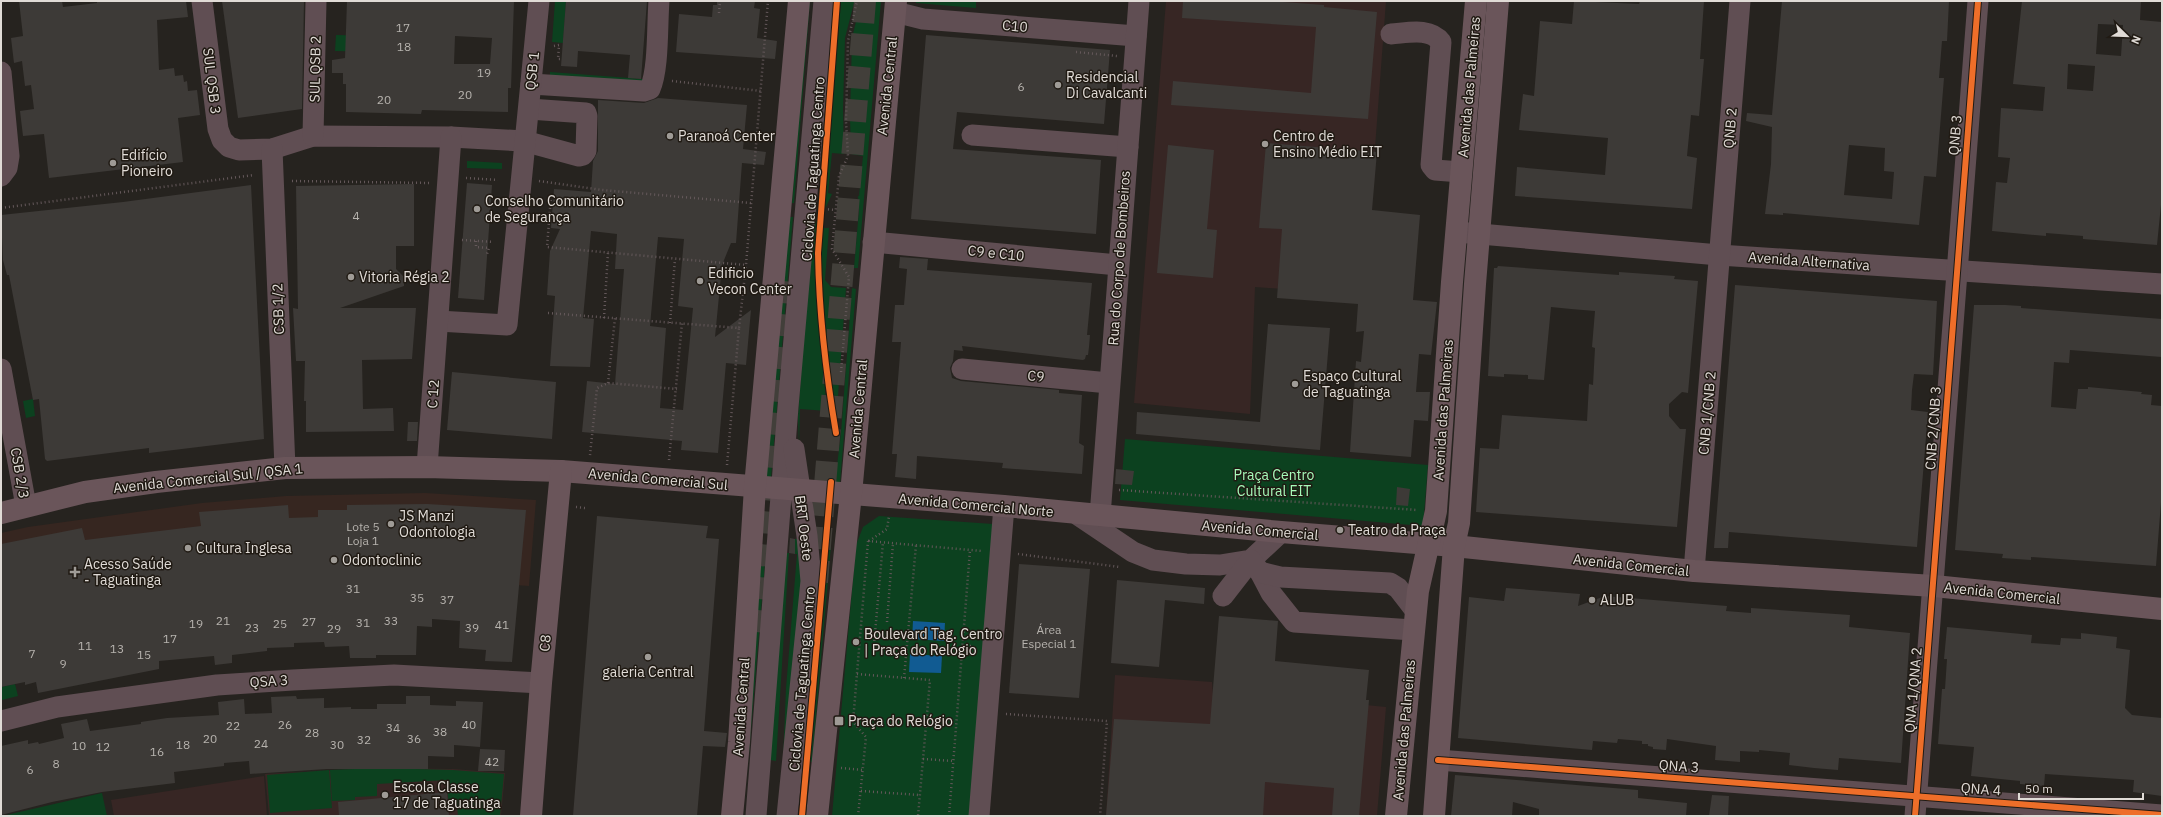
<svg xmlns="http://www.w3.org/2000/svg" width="2163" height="817" font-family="'IBM Plex Sans',sans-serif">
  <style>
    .commercial { fill: #362620 }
    .education { fill: #372624 }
    .green { fill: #0c411f }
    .water { fill: #115b92 }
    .building { fill: #3d3a37; fill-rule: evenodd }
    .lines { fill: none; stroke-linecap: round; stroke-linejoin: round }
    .major-tunnel { stroke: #423f3a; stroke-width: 22; stroke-dasharray: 22 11; stroke-linecap: butt }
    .path { stroke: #64585a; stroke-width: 2.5; stroke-dasharray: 1 3; stroke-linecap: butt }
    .minor { stroke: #604e53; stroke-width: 21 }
    .major { stroke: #6a555a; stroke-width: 22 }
    .cycleway-casing { stroke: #201a13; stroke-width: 8 }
    .cycleway { stroke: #ee6e29; stroke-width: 6 }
    .poi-dot { fill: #9f9b96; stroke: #201a13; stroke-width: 1.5 }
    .labels { text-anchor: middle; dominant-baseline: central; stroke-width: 3; stroke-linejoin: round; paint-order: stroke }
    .number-label { font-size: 12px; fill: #b7b3ae }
    .street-label { font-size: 14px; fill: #e0dbd6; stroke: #201a13 }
    .poi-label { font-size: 14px; fill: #e0dbd6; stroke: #201a13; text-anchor: start }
    .park-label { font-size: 14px; fill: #a6fab9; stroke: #201a13 }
  </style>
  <rect width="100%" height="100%" fill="#26231f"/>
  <polygon class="commercial" points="425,493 536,500 529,586 462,581 1,622 1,533 28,527 202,503 286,496"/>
  <g class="education">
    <polygon points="1166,1 1386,1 1364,295 1255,287 1250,414 1134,403"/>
    <polygon points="1115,675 1212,682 1214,707 1296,698 1386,707 1377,816 1106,816"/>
    <polygon points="378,768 453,769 505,773 501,816 269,816 265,774"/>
    <polygon points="264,776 267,816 114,816 111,800"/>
  </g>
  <g class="green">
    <polygon points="555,1 566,1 563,43 552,42"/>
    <polygon points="808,1 810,1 794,203 792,203"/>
    <polygon points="841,1 854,1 854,3 845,38 843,109 844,154 832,153 828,193 832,194 826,207 824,207"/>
    <polygon points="861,1 881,1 858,268 854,268 859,210 858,196 859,196 863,156 851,154 850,117 852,38"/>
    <polygon points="916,1 976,1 976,8 916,3"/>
    <polygon points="336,35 381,36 381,52 335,51"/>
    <polygon points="550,72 643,79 643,83 550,76"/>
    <polygon points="467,161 502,163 502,169 467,168"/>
    <polygon points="790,217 793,217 771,478 763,477"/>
    <polygon points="812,221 817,221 815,282 827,411 800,409 799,444 798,417"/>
    <polygon points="822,228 829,228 825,280 831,287 846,288 836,423 822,302"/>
    <polygon points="852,288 856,289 840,483 835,482 841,433"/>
    <polygon points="33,399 35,416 26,418 23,401"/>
    <polygon points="1125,439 1428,465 1423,526 1120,500"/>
    <polygon points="879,516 993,524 974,816 832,816 856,545 863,527"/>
    <polygon points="795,539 800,539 803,581 783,761 786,688 797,554 795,554"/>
    <polygon points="826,545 831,545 812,762 809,762"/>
    <polygon points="757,551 766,551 749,753 746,753"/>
    <polygon points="782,553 789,553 776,761 770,760"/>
    <polygon points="15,684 18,696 2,700 1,687"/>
    <polygon points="378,768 453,770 504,774 500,816 458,816 457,805 449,805 446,780 377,784 377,796 355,797 355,800 332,801 330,770"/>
    <polygon points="329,770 332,808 270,813 267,775"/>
    <polygon points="102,793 107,816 2,816"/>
  </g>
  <g class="water">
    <polygon points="913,621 945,623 944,641 912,639"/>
    <polygon points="910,654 942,656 941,673 909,672"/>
  </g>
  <g class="building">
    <polygon points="19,1 62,1 63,7 97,3 97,1 186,1 188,17 157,20 159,70 174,68 175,76 183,75 184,82 187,81 188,91 197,90 200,115 178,118 183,162 49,178 44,134 23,136 20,111 34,109 31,85 25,86 22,61 14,63 11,38 23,36"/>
    <polygon points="222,1 304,1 302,109 238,118"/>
    <path d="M347 1H514L511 88H508V112L422 110 421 114 346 112V84H343V73H332V60L345 58ZM455 36 492 38 490 64H454Z"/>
    <polygon points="566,1 647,1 641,79 628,78 630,55 578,51 577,67 561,66"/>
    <polygon points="717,1 755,1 754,8 760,9 757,38 777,41 775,59 676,52 679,14 712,17 713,5 717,5"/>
    <polygon points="1183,1 1270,1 1324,5 1324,7 1377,12 1368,119 1171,105 1173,81 1311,93 1316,27 1182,18"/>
    <polygon points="1574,1 1639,4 1640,1 1704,1 1700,59 1704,59 1699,116 1691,115 1687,156 1697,158 1692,209 1515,196 1517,167 1605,175 1608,138 1519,130 1523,94 1534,96 1540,21 1572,24"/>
    <path d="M1782 1H1949L1947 41H1942L1939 78H1944L1936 177 1924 176 1919 225 1783 213V215L1765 214 1771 164 1772 127 1746 121 1747 113 1772 115ZM1849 145 1885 148 1884 171 1894 172 1892 199 1844 195Z"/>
    <path d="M2022 1H2141L2140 20 2162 22V195L2157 245 2083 239V236L2046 233V236L1992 231 1996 182 2007 183 2010 158 1998 157 2001 108 2043 111 2045 87 2013 84ZM2098 24 2123 25 2121 56 2096 54ZM2068 64 2095 66 2093 91 2067 89Z"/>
    <polygon points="926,35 1110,50 1104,124 957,112 953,149 1101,160 1096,234 911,219"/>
    <path d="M658 98 747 105 743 149 766 152 764 165 742 163 736 243H731L722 265 715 337 751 310 746 365 726 363 718 453 681 450 682 441 582 432 587 381 615 384 624 269H615L617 234 591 231 583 318 594 319 590 367 550 366 555 296 547 295 550 251 560 229 551 228 554 189 591 192 593 161 598 151V100L644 103ZM658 237 684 239 678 306 693 308 683 410 660 408 666 328 650 326Z"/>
    <polygon points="1266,143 1377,152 1372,210 1420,215 1413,300 1437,302 1431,355 1419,354 1416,392 1430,392 1428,421 1414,420 1411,457 1350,452 1356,361 1361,362 1364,331 1356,332 1358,304 1277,298 1282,229 1259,228"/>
    <polygon points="1168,145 1214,150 1207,229 1217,230 1213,278 1157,273"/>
    <polygon points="467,183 492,185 484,300 458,298"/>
    <polygon points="414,184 414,246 396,246 396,269 404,277 404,286 340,308 416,308 412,359 362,360 363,409 393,408 394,431 306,432 306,401 304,401 305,361 296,361 293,308 298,309 296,186"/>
    <polygon points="251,185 264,439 149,453 149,448 47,461 45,459 39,399 33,400 9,275 7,275 3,260 1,215 123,202"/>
    <polygon points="900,257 928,259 927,270 1092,283 1087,335 1090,335 1089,347 1088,355 1086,355 1085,359 1083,360 962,346 963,351 954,350 953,361 950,368 952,378 961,381 1059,390 1059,393 1082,395 1079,443 1084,446 1082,474 1002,468 1003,463 917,456 916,479 895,477 897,454 892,454 901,342 892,342 895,305 904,305 907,269 899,268"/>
    <polygon points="1498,266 1619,275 1619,272 1675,276 1674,279 1698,281 1688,393 1682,392 1669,404 1669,416 1680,429 1686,429 1677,527 1476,512 1480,448 1499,449 1502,415 1587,421 1589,384 1593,385 1595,348 1592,347 1595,311 1571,309 1551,307 1544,380 1528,379 1528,375 1504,374 1504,377 1488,376 1494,268 1497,268"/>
    <polygon points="1735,285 1937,301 1933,375 1914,374 1912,390 1911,410 1928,412 1917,547 1729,532 1728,548 1714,548"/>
    <polygon points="1974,305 2005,305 2021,306 2021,308 2162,319 2162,357 2070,350 2069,363 2054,362 2051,407 2076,409 2078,389 2088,389 2088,387 2142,392 2141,394 2152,395 2151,405 2162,406 2162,490 2156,566 2031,557 2031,560 2002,558 2003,554 1955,550"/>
    <polygon points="1268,324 1330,328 1320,450 1136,434 1137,412 1260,422"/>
    <polygon points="452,372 556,382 552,439 447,430"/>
    <polygon points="408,422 418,422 417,441 407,441"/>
    <polygon points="1116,469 1134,471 1132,485 1115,484"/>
    <polygon points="1397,487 1410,489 1408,506 1396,505"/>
    <polygon points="427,504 526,510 512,662 485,661 486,650 459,648 460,621 432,619 432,627 417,626 416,655 376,655 376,658 350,658 349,646 325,647 324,642 294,643 294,647 267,648 267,651 232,655 232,663 215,665 214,656 159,661 159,669 38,693 36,682 25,685 25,682 1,687 1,544 82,528 85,540 201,526 199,512 288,505 289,518 318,517 318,510 347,510 347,505"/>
    <polygon points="597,516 708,526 706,538 719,539 704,731 727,733 725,747 703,746 697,816 573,816"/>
    <polygon points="790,538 795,539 795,554 789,553"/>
    <polygon points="1019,564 1090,569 1079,698 1009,693"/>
    <polygon points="1117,580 1205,588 1204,604 1165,600 1159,667 1111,663"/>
    <polygon points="1506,588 1580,594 1578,606 1605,596 1727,606 1726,611 1751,613 1751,608 1850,615 1849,627 1910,633 1901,763 1839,758 1838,770 1814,768 1789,765 1790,753 1759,750 1759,752 1740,751 1740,762 1715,760 1716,746 1667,739 1666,750 1653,749 1653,747 1648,746 1648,744 1642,744 1642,741 1618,739 1617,743 1593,741 1592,750 1458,738 1469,597 1504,601"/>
    <polygon points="1219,616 1278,621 1275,661 1369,670 1366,700 1369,700 1359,816 1332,816 1334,788 1265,782 1263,816 1106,816 1114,719 1210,724"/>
    <polygon points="1947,627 2032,635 2031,643 2060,645 2061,638 2081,639 2081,633 2117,637 2116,648 2130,650 2125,708 2132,715 2162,718 2162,796 2133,792 2134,780 2045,774 2044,786 2020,784 2020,781 1971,776 1974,747 1938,744 1942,689 1945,689 1947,659 1944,659"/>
    <polygon points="296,696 297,699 324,698 324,708 351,707 351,709 377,709 377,704 406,704 406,696 430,696 430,705 456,706 456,701 483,702 480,747 454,745 454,757 428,756 428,769 327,769 250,774 249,761 224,763 224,766 174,772 175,783 102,792 52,802 1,815 1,746 28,740 28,744 38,742 39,744 64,738 61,724 87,719 90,731 141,724 141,722 167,718 219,715 218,702 244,699 245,714 272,713 271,697"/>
    <polygon points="480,749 505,750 504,771 478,771"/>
    <polygon points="1455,775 1638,790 1638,798 1687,803 1686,816 1539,816 1539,809 1513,802 1512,816 1451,816"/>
    <polygon points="447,792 449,816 339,816 338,802"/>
    <polygon points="1712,795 1729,796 1728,816 1709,816"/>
  </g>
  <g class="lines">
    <g class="major-tunnel">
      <polyline points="817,582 865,1"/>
      <polyline points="756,632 785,271"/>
    </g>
    <g class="path">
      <polyline points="719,13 720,1"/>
      <polyline points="554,46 559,45 558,59 562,59"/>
      <polyline points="1076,52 1117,56"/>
      <polyline points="672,81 761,91"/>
      <polyline points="466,178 498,180"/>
      <polyline points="292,181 431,183"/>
      <polyline points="539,181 602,190 751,203"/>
      <polyline points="551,196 547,247 746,265 768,1"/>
      <polyline points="1,208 254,175"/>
      <polyline points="824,209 835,210"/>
      <polyline points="462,240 493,242"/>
      <polyline points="476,241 476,247 489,248 487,254"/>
      <polyline points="548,313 739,328 746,265"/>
      <polyline points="604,318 608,252"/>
      <polyline points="670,323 675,259"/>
      <polyline points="841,372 849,277 832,249 839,176 848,156 846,122 848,41 857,1"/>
      <polyline points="608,383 615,318"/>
      <polyline points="590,455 597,388 608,383 677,389"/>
      <polyline points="669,460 682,323"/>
      <polyline points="727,465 739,328"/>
      <polyline points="1119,490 1417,510"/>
      <polyline points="576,507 585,508"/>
      <polyline points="868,541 982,551"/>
      <polyline points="869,541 887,529 889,516"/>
      <polyline points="1018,554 1120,567"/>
      <polyline points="887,622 893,543"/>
      <polyline points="874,645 883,542"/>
      <polyline points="962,646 974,646"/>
      <polyline points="857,674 930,680 918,816"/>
      <polyline points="904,678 916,545"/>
      <polyline points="1006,714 1107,721 1100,816"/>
      <polyline points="923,759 953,761"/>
      <polyline points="841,768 863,770"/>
      <polyline points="861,791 919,795"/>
      <polyline points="858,816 866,737 853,722 868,541"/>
      <polyline points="949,816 970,550"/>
    </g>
    <g class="minor">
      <polyline points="202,1 218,129 222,140 229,147 239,150 272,149 313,136 451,137 524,141 579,156 583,155 586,151 587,116 586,113 529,109"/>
      <polyline points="895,12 923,19 1136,36"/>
      <path d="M1391 34C1407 33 1430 27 1441 42L1431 165 1435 170 1461 172"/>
      <polyline points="1,72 9,156 7,168 1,176"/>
      <path d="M531 84 644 91 650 89C659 69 657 24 659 1"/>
      <polyline points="972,135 1128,147"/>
      <polyline points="313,136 316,1"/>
      <polyline points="272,149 285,468"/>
      <polyline points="1457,232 1719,255 2162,284"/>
      <polyline points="873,242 1118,265"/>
      <polyline points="438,321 507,325 539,1"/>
      <polyline points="1,369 26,506"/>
      <polyline points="962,369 1109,383"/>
      <polyline points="427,467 451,137"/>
      <polyline points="1078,515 1133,552 1153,560 1186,564 1220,565 1251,560 1281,532"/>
      <polyline points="1100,516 1139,1"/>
      <polyline points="1694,571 1740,1"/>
      <polyline points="1260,572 1271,593 1294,622 1413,630"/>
      <polyline points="1223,596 1251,560 1260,572 1280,577 1390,583 1398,588 1415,610"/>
      <polyline points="1,721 57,707 217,685 293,680 394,675 541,683"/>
      <polyline points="1438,760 2162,815"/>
      <polyline points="756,816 788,407 824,1"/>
      <polyline points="787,816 811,581 807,536 794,449"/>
      <polyline points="979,816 1004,506"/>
      <polyline points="1915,816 1978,1"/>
    </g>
    <g class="major">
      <polyline points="1,513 85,492 156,482 285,468 427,467 561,471 1004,506 1281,532 1454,546 1694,571 1934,586 2162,609"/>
      <polyline points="531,816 541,683 561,471"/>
      <polyline points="732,816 739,742 755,487 799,1"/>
      <polyline points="817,816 851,494 896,1"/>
      <polyline points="1396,816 1418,591 1436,511 1452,282 1476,1"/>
      <polyline points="1434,816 1454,546 1459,523 1475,284 1498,1"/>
    </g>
    <g class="cycleway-casing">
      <g id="cycleway">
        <path d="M836 433C826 374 819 314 818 253L837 1"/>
        <polyline points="1438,760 2162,815"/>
        <polyline points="802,816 831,482"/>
        <polyline points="1915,816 1978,1"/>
      </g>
    </g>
    <use href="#cycleway" class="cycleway"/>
  </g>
  <g class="poi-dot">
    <circle cx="1058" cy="85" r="4"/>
    <circle cx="670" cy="136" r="4"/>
    <circle cx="1265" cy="144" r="4"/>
    <circle cx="113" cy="163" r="4"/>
    <circle cx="477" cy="209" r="4"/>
    <circle cx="351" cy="277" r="4"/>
    <circle cx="700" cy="281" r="4"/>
    <circle cx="1295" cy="384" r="4"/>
    <circle cx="391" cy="524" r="4"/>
    <circle cx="1340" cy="530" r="4"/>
    <circle cx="188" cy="548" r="4"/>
    <circle cx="334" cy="560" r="4"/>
    <path d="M73 566h4v4h4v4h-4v4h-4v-4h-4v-4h4z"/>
    <circle cx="1592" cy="600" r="4"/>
    <circle cx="856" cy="642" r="4"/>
    <circle cx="648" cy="657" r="4"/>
    <rect x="834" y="716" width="10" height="10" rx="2"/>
    <circle cx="385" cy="795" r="4"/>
  </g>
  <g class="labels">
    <g class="number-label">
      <text x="403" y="27">17</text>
      <text x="404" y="46">18</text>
      <text x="484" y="72">19</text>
      <text x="1021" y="86">6</text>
      <text x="465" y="94">20</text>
      <text x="384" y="99">20</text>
      <text x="356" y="215">4</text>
      <text x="363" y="526">Lote 5<tspan x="363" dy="14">Loja 1</tspan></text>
      <text x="353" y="588">31</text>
      <text x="417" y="597">35</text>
      <text x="447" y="599">37</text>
      <text x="223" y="620">21</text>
      <text x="391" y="620">33</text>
      <text x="309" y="621">27</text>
      <text x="363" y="622">31</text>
      <text x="196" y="623">19</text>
      <text x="280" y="623">25</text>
      <text x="502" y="624">41</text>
      <text x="252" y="627">23</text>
      <text x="472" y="627">39</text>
      <text x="334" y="628">29</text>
      <text x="1049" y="629">Área<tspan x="1049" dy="14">Especial 1</tspan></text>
      <text x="170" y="638">17</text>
      <text x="85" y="645">11</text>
      <text x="117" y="648">13</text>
      <text x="32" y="653">7</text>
      <text x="144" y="654">15</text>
      <text x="63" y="663">9</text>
      <text x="285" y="724">26</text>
      <text x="469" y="724">40</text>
      <text x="233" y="725">22</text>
      <text x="393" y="727">34</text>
      <text x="440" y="731">38</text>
      <text x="312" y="732">28</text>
      <text x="210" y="738">20</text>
      <text x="414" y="738">36</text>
      <text x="364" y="739">32</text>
      <text x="261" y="743">24</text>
      <text x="183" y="744">18</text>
      <text x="337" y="744">30</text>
      <text x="79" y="745">10</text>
      <text x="103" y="746">12</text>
      <text x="157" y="751">16</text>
      <text x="492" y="761">42</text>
      <text x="56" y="763">8</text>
      <text x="30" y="769">6</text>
    </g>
    <g class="street-label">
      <text transform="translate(1015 26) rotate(5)">C10</text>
      <text transform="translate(315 69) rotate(-89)">SUL QSB 2</text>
      <text transform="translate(532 71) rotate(-84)">QSB 1</text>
      <text transform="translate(212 81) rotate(83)">SUL QSB 3</text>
      <text transform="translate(887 86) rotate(-84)">Avenida Central</text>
      <text transform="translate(1469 87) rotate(-85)">Avenida das Palmeiras</text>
      <text transform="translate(1730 128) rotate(-85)">QNB 2</text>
      <text transform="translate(1955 135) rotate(-85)">QNB 3</text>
      <text transform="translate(813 169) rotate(-86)">Ciclovia de Taguatinga Centro</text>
      <text transform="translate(996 253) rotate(6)">C9 e C10</text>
      <text transform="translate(1119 258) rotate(-86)">Rua do Corpo de Bombeiros</text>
      <text transform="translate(1809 261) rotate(4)">Avenida Alternativa</text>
      <text transform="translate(278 309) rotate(-92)">CSB 1/2</text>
      <text transform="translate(1036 376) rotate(5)">C9</text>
      <text transform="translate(433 394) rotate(-86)">C 12</text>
      <text transform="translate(858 409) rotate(-85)">Avenida Central</text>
      <text transform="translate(1443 410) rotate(-86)">Avenida das Palmeiras</text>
      <text transform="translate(1707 413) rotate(-85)">CNB 1/CNB 2</text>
      <text transform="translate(1933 428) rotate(-86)">CNB 2/CNB 3</text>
      <text transform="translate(20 473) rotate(80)">CSB 2/3</text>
      <text transform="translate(208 478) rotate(-6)">Avenida Comercial Sul / QSA 1</text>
      <text transform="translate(658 479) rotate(5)">Avenida Comercial Sul</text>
      <text transform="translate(976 505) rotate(5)">Avenida Comercial Norte</text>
      <text transform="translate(804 528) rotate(83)">BRT Oeste</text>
      <text transform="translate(1260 530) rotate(5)">Avenida Comercial</text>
      <text transform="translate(1631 565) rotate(6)">Avenida Comercial</text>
      <text transform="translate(2002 593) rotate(6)">Avenida Comercial</text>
      <text transform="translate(545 643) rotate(-85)">C8</text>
      <text transform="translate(802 679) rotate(-85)">Ciclovia de Taguatinga Centro</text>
      <text transform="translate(269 681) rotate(-4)">QSA 3</text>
      <text transform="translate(1913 690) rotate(-85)">QNA 1/QNA 2</text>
      <text transform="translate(741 707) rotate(-86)">Avenida Central</text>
      <text transform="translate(1404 730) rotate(-85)">Avenida das Palmeiras</text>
      <text transform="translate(1679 766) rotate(4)">QNA 3</text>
      <text transform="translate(1981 789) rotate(4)">QNA 4</text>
    </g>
    <g class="poi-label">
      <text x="1066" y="77">Residencial<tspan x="1066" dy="16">Di Cavalcanti</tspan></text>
      <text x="678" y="136">Paranoá Center</text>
      <text x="1273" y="136">Centro de<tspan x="1273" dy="16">Ensino Médio EIT</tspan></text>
      <text x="121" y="155">Edifício<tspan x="121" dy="16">Pioneiro</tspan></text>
      <text x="485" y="201">Conselho Comunitário<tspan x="485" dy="16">de Segurança</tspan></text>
      <text x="708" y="273">Edificio<tspan x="708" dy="16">Vecon Center</tspan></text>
      <text x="359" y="277">Vitoria Régia 2</text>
      <text x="1303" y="376">Espaço Cultural<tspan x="1303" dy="16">de Taguatinga</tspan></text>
      <text x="399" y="516">JS Manzi<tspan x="399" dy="16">Odontologia</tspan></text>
      <text x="1348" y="530">Teatro da Praça</text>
      <text x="196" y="548">Cultura Inglesa</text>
      <text x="342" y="560">Odontoclinic</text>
      <text x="84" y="564">Acesso Saúde<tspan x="84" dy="16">- Taguatinga</tspan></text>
      <text x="1600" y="600">ALUB</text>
      <text x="864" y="634">Boulevard Tag. Centro<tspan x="864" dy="16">| Praça do Relógio</tspan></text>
      <text x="648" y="672" text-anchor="middle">galeria Central</text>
      <text x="848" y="721">Praça do Relógio</text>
      <text x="393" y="787">Escola Classe<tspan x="393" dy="16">17 de Taguatinga</tspan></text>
    </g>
    <g class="park-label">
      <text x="1274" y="475">Praça Centro<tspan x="1274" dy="16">Cultural EIT</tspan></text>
    </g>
  </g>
  <rect width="2163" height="817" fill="none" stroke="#e0dbd6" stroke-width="4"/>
  <g transform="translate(2127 36) rotate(113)" stroke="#201a13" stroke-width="3" paint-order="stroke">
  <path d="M0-3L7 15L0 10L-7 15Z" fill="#e0dbd6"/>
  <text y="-6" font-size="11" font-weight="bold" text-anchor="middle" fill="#e0dbd6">N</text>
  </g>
  <path d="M2019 793v6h124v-6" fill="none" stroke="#e0dbd6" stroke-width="2"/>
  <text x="2025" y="793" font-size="12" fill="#e0dbd6" stroke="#201a13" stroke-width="3" paint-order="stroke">50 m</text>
</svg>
